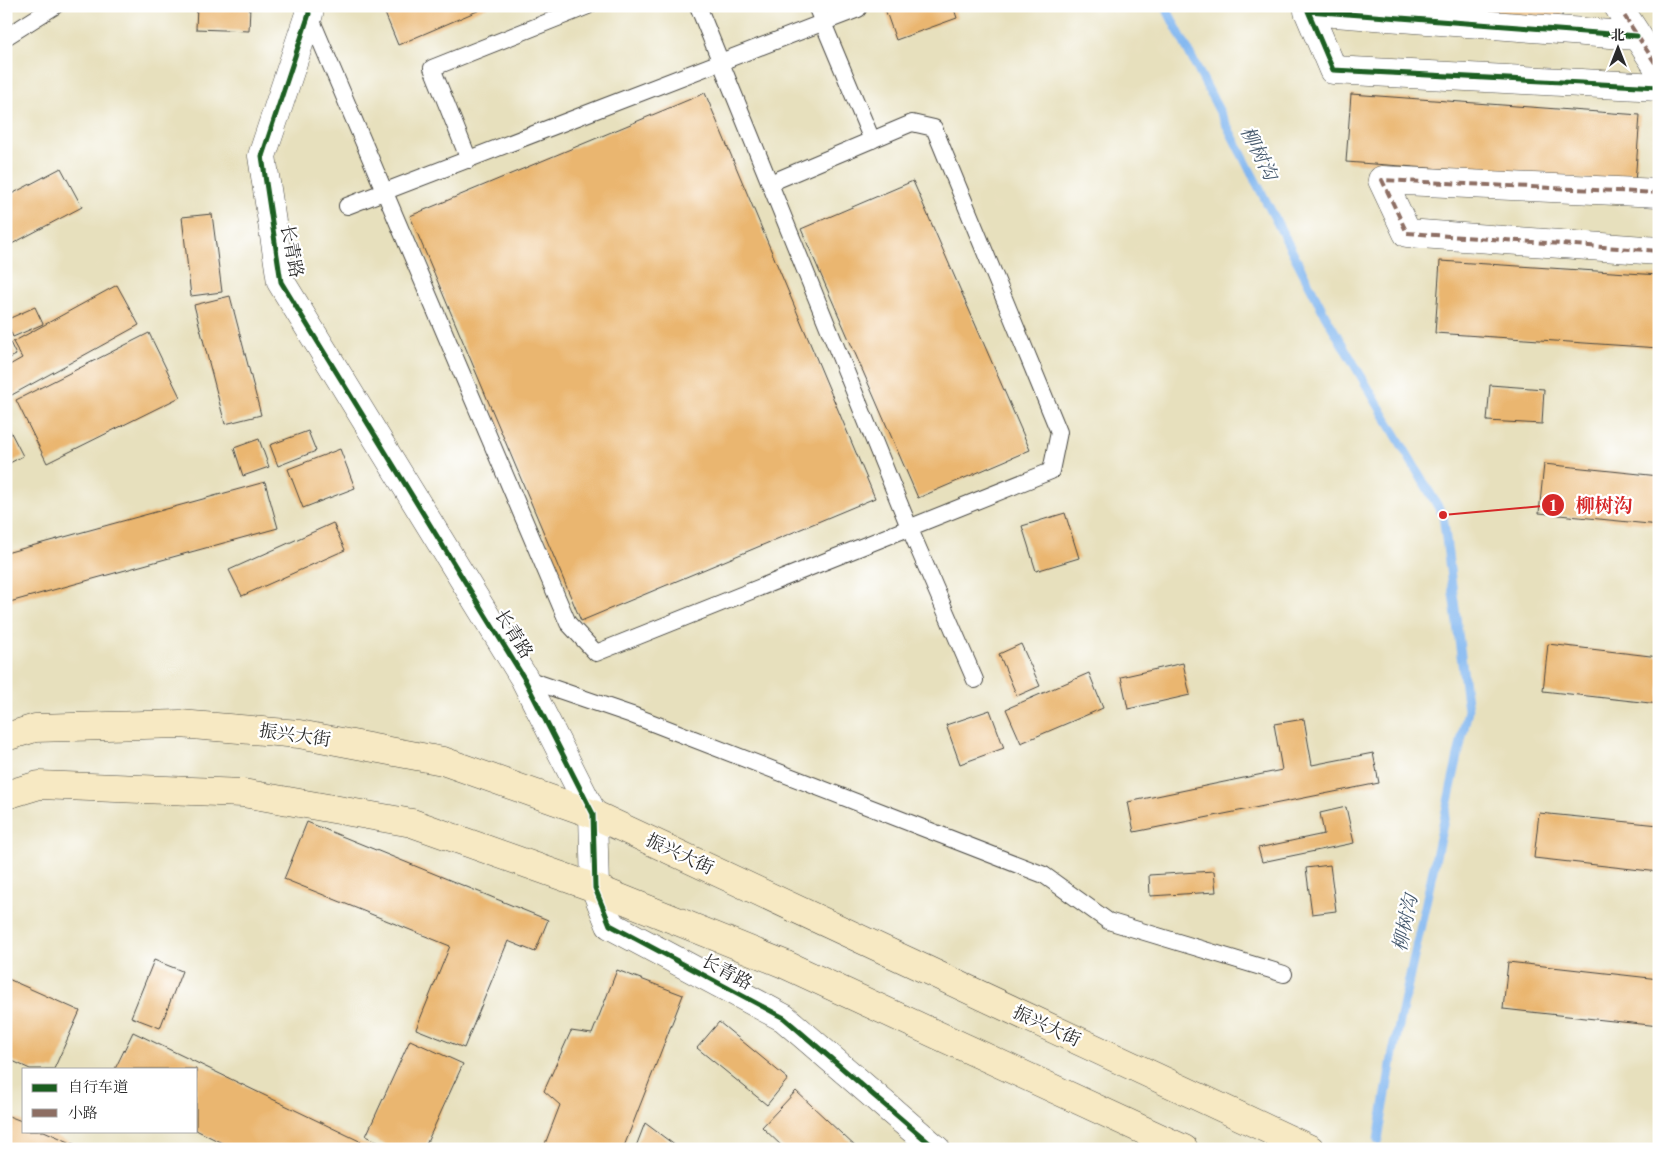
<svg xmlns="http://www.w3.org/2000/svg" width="1665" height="1155" font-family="'Libre Caslon Text','Noto Serif SC',serif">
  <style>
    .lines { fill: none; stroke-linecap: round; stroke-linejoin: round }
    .stream { stroke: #82b7f0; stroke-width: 9 }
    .building { fill: #eab66f }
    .lane-casing { stroke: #474641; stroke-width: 18 }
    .street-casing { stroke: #474641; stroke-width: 29 }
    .secondary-casing { stroke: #474641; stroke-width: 29 }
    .lane { stroke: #fff; stroke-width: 16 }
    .street { stroke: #fff; stroke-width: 28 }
    .secondary { stroke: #f7e9c3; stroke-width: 28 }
    .quiet { stroke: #8d6e63; stroke-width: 4; stroke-dasharray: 8 4; stroke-linecap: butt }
    .cycleway-casing { stroke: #fff; stroke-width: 8 }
    .cycleway { stroke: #1b5e20; stroke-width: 5 }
    .labels { text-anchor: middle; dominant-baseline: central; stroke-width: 4.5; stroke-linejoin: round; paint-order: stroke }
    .street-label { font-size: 18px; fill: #2b2b2b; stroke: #fff }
    .water-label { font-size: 19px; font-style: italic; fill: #495c70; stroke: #fff }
    .leader { fill: none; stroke: #d62828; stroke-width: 2 }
    .callout-dot { fill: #d62828; stroke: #fff; stroke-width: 2 }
    .mark-label { font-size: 15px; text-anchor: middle; font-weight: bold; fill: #fff }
    .callout-label { font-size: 19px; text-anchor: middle; font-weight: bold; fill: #d62828; stroke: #fff; stroke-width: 4.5; stroke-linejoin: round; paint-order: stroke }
  </style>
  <rect width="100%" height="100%" fill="#fff"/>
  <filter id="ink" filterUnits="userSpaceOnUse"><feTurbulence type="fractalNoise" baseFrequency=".02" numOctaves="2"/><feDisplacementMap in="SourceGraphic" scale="10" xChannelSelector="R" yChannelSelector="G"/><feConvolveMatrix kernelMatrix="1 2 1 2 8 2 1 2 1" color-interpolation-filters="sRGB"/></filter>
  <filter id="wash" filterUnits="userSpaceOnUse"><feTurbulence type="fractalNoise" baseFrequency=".0096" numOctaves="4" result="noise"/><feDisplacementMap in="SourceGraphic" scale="20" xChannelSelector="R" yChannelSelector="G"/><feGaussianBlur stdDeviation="1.12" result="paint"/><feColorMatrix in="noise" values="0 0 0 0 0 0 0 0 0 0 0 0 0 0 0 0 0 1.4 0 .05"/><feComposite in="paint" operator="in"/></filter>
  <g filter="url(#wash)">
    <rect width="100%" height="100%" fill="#e7e0bd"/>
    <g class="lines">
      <polyline class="stream" points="1165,6 1325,315 1443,515 1468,710 1393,1053 1378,1140"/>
    </g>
    <g id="blocks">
      <g class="building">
        <polygon points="197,6 250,6 249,31 196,29"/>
        <polygon points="382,6 489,6 398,45"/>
        <polygon points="884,6 953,6 957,18 896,40"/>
        <polygon points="1345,6 1563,6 1561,26"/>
        <polygon points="705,93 875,498 581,621 410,216"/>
        <polygon points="1351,94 1640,115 1635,183 1346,162"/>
        <polygon points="61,168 82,207 6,247 6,197"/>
        <polygon points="913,181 1030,450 918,498 801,229"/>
        <polygon points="212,214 222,292 191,296 182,217"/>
        <polygon points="1440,261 1659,275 1659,348 1435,333"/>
        <polygon points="117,285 139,325 10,396 6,390 6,367 22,358 13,342"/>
        <polygon points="230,296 261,415 225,424 194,305"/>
        <polygon points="35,307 43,324 13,337 6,320"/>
        <polygon points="149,333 180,397 47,463 16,400"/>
        <polygon points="6,334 16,355 6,360"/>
        <polygon points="1490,385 1544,389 1542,424 1487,421"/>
        <polygon points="6,423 23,456 6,465"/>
        <polygon points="308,431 316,451 278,466 270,445"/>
        <polygon points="259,439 269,467 243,476 234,448"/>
        <polygon points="340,449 355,488 303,508 288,469"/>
        <polygon points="1544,464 1659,476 1659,525 1539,513"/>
        <polygon points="265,482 278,528 6,603 6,553"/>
        <polygon points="1065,513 1079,558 1036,571 1022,526"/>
        <polygon points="333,523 345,550 242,596 229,570"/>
        <polygon points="1021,644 1040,686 1017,696 999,654"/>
        <polygon points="1548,644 1659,657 1659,704 1543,691"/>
        <polygon points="1183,663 1190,695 1128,709 1121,677"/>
        <polygon points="1089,673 1103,708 1021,743 1006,709"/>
        <polygon points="990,710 1004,748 960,764 946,725"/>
        <polygon points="1304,719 1312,765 1373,753 1379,783 1134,832 1128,802 1282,770 1274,724"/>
        <polygon points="1346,807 1354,843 1262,862 1258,848 1324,834 1320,813"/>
        <polygon points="1539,813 1659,825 1659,872 1534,858"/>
        <polygon points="307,822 548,920 535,952 508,941 464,1048 416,1029 450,946 284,879"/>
        <polygon points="1330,865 1336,911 1312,914 1306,868"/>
        <polygon points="1214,871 1216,892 1150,896 1149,875"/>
        <polygon points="154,960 182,971 160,1028 131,1017"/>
        <polygon points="1508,962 1659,979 1659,1026 1503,1009"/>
        <polygon points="617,970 683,995 623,1149 543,1149 560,1105 544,1091 571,1031 592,1034"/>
        <polygon points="6,978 80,1011 54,1069 30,1069 6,1058"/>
        <polygon points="719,1022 788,1079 767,1105 697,1048"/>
        <polygon points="133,1032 376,1149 234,1149 196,1130 196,1069 115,1069"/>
        <polygon points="410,1040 463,1064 424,1149 395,1149 366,1136"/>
        <polygon points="796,1091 858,1149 785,1149 762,1127"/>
        <polygon points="6,1115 24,1122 24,1131 44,1131 85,1149 6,1149"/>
        <polygon points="645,1123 680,1149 635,1149"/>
      </g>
    </g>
  </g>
  <g filter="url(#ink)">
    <use href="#blocks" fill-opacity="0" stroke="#474641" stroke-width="1"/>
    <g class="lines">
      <g class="lane-casing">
        <g id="lane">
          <polyline points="698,6 909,527 975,680"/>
          <polyline points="816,6 872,140"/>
          <polyline points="309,14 568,623 596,653 1051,471 1059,432 934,128 912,123 770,183"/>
          <polyline points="6,37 55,6"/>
          <polyline points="469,160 432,68 588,6"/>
          <polyline points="347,206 858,9"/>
          <polyline points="524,678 632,715 1044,875 1108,921 1284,974"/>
        </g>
      </g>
      <g class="street-casing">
        <g id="street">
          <polyline points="308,6 309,14 262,156 281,282 524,678 593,814 595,888 610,925 784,1018 936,1149"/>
          <polyline points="1618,6 1657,66 1659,76"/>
          <polyline points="1637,36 1308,11 1333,70 1659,87"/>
          <polyline points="1659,193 1382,180 1407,233 1659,251"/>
        </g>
      </g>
      <g class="secondary-casing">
        <g id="secondary">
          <polyline points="6,737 35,728 180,724 299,734 443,761 593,814 1310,1149"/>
          <polyline points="6,795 39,785 243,793 412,823 595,888 784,964 1184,1149"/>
        </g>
      </g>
      <use href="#lane" class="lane"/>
      <use href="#street" class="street"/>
      <use href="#secondary" class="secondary"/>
      <g class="quiet">
        <polyline points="1618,6 1657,66 1659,76"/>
        <polyline points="1659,193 1382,180 1407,233 1659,251"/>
      </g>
      <g class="cycleway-casing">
        <g id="cycleway">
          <polyline points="308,6 309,14 262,156 281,282 524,678 593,814 595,888 610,925 784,1018 936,1149"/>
          <polyline points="1637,36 1308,11 1333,70 1659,87"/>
        </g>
      </g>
      <use href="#cycleway" class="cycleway"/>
    </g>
  </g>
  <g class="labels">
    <g class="street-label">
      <text transform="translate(292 251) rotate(79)">长青路</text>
      <text transform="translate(514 634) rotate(58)">长青路</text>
      <text transform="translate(295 735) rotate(8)">振兴大街</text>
      <text transform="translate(680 854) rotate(25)">振兴大街</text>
      <text transform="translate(727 972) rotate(28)">长青路</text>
      <text transform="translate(1047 1026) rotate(25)">振兴大街</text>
    </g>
    <g class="water-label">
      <text transform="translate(1259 153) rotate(63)">柳树沟</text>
      <text transform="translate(1405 923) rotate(-78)">柳树沟</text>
    </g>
  </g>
  <path class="leader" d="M1443 515L1553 505"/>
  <g class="callout-dot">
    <circle cx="1443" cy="515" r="5"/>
    <circle cx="1553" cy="505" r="12"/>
  </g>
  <g class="mark-label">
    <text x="1553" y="511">1</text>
  </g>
  <g class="callout-label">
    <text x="1604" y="512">柳树沟</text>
  </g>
  <rect width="1665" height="1155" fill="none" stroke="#fff" stroke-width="25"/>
  <rect x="22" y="1068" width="175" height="65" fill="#ffffff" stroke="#aaaaaa"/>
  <rect x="32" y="1084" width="25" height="8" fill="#1b5e20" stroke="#aaaaaa"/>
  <text x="68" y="1092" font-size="15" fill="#2b2b2b">自行车道</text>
  <rect x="32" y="1109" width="25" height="8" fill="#8d6e63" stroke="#aaaaaa"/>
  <text x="68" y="1118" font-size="15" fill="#2b2b2b">小路</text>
  <g transform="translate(1618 48)" stroke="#ffffff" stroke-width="4" paint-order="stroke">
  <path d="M0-4L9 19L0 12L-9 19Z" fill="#2b2b2b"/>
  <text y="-8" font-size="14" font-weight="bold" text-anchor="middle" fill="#2b2b2b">北</text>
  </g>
</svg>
